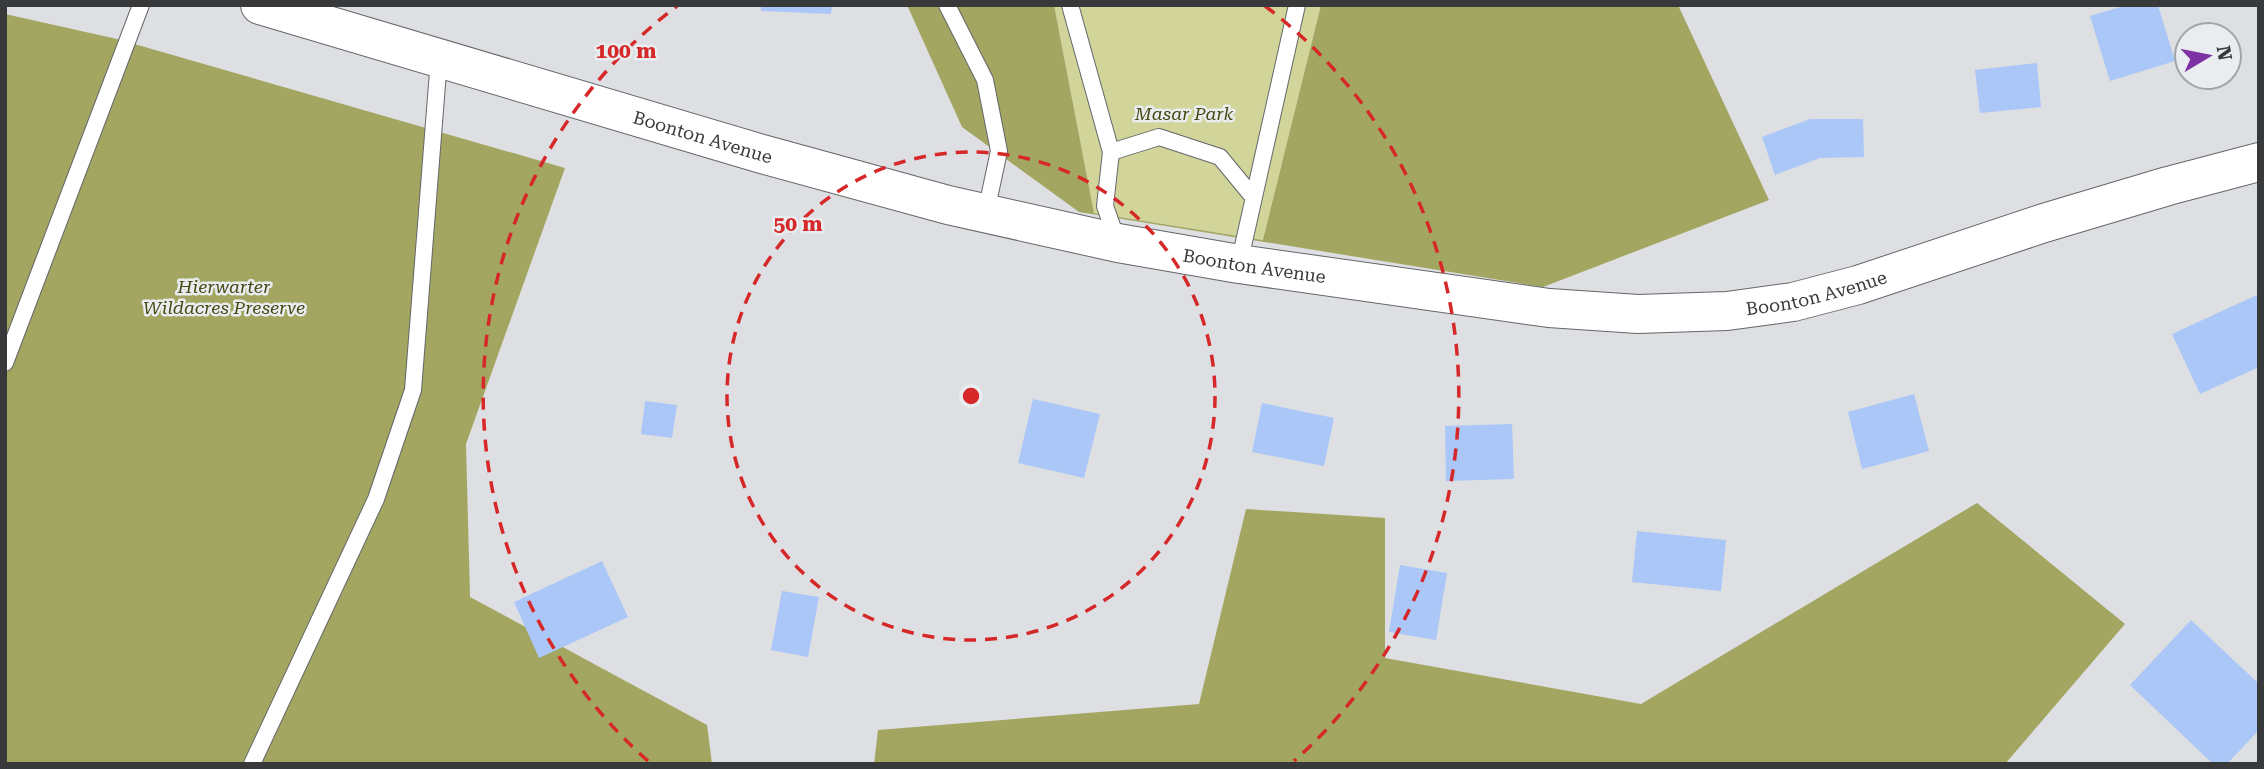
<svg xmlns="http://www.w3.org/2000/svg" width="2264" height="769" font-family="'Roboto Serif',serif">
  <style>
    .green { fill: #d1d59a }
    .forest { fill: #a3a660 }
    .building { fill: #aac7f7 }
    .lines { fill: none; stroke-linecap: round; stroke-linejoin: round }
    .lane-casing { stroke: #646669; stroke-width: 18 }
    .primary-casing { stroke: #646669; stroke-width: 40 }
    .lane { stroke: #fff; stroke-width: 16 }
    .primary { stroke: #fff; stroke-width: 38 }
    .ring { fill: none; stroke: #d62828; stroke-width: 3.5; stroke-dasharray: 12 9 }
    .labels { text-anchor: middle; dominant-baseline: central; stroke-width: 5; stroke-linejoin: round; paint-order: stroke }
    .park-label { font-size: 18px; font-style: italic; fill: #464811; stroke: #eaedf0 }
    .street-label { font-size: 18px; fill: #38393b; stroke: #eaedf0 }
    .centre { fill: #d62828; stroke: #eaedf0; stroke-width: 3.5 }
    .ring-label { font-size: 21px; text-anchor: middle; font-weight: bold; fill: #d62828; stroke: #eaedf0; stroke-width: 5; stroke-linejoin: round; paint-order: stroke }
  </style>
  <rect width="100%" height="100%" fill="#dddfe3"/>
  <polygon class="green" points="1054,5 1321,5 1264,240 1094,213"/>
  <g class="forest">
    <polygon points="907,5 1054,5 1094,213 1263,240 1321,5 1678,5 1769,200 1543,287 1079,212 962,127"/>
    <polygon points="5,14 117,39 565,168 466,444 470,597 707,725 712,764 5,764"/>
    <polygon points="1977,503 2125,624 2005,764 874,764 878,730 1199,704 1246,509 1385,518 1385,658 1641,704"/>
  </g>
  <g class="building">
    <polygon points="761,5 832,5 831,14 761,11"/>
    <polygon points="2127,5 2158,5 2175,61 2110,81 2090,16"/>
    <polygon points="2037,63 2041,107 1980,113 1975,70"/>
    <polygon points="1810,119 1863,119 1864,157 1820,158 1775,175 1762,137"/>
    <polygon points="2259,294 2259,367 2200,394 2172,334"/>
    <polygon points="1914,394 1929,451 1862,469 1848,412"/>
    <polygon points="1033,399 1100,414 1084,478 1018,463"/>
    <polygon points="645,401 677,405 672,438 641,434"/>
    <polygon points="1262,403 1334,418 1324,466 1252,452"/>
    <polygon points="1512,424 1514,479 1446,481 1445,426"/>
    <polygon points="1637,531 1726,540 1721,591 1632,582"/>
    <polygon points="602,561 628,617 539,658 514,602"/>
    <polygon points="1400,565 1447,573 1436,640 1389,632"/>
    <polygon points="782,591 819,597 808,657 771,650"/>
    <polygon points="2191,620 2259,684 2259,730 2227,764 2213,764 2130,685"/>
  </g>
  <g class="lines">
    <g class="lane-casing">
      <g id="lane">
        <polyline points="947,5 985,80 999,151 986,212"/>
        <polyline points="1070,5 1111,152"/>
        <polyline points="1117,240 1105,206 1111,152 1159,137 1220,157 1253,197"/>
        <polyline points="1239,264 1297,5"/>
        <polyline points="5,363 141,5"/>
        <polyline points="252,764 376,499 413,390 439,59"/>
      </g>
    </g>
    <g class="primary-casing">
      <g id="primary">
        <path id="s1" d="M260 5 762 154 948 205 1118 243 1239 264 1549 308 1638 314 1727 311 1793 302 1858 285 2044 223 2168 186 2259 162"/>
      </g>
    </g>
    <use href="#lane" class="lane"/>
    <use href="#primary" class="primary"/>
  </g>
  <g class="ring">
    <circle cx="971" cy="396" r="244"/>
    <path d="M648 761A488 488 0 0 1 677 6M1265 6A488 488 0 0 1 1294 761"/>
  </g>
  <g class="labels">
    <g class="park-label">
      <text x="1184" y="113">Masar Park</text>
      <text x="224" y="286">Hierwarter<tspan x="224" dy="21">Wildacres Preserve</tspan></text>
    </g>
    <g class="street-label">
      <text stroke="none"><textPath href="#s1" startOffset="462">Boonton Avenue</textPath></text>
      <text stroke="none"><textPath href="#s1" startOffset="1029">Boonton Avenue</textPath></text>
      <text stroke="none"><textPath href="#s1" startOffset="1596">Boonton Avenue</textPath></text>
    </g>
  </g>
  <circle cx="971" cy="396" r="10" class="centre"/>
  <g class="ring-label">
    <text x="626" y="58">100 m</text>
    <text x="798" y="231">50 m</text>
  </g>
  <rect width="2264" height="769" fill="none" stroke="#38393b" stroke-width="14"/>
  <g transform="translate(2208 56) rotate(80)"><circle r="33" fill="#eaedf0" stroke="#a3a5a8" stroke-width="2"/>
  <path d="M0-5L12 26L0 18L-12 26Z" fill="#7d32a4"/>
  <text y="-10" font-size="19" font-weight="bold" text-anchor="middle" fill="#38393b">N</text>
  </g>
</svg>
